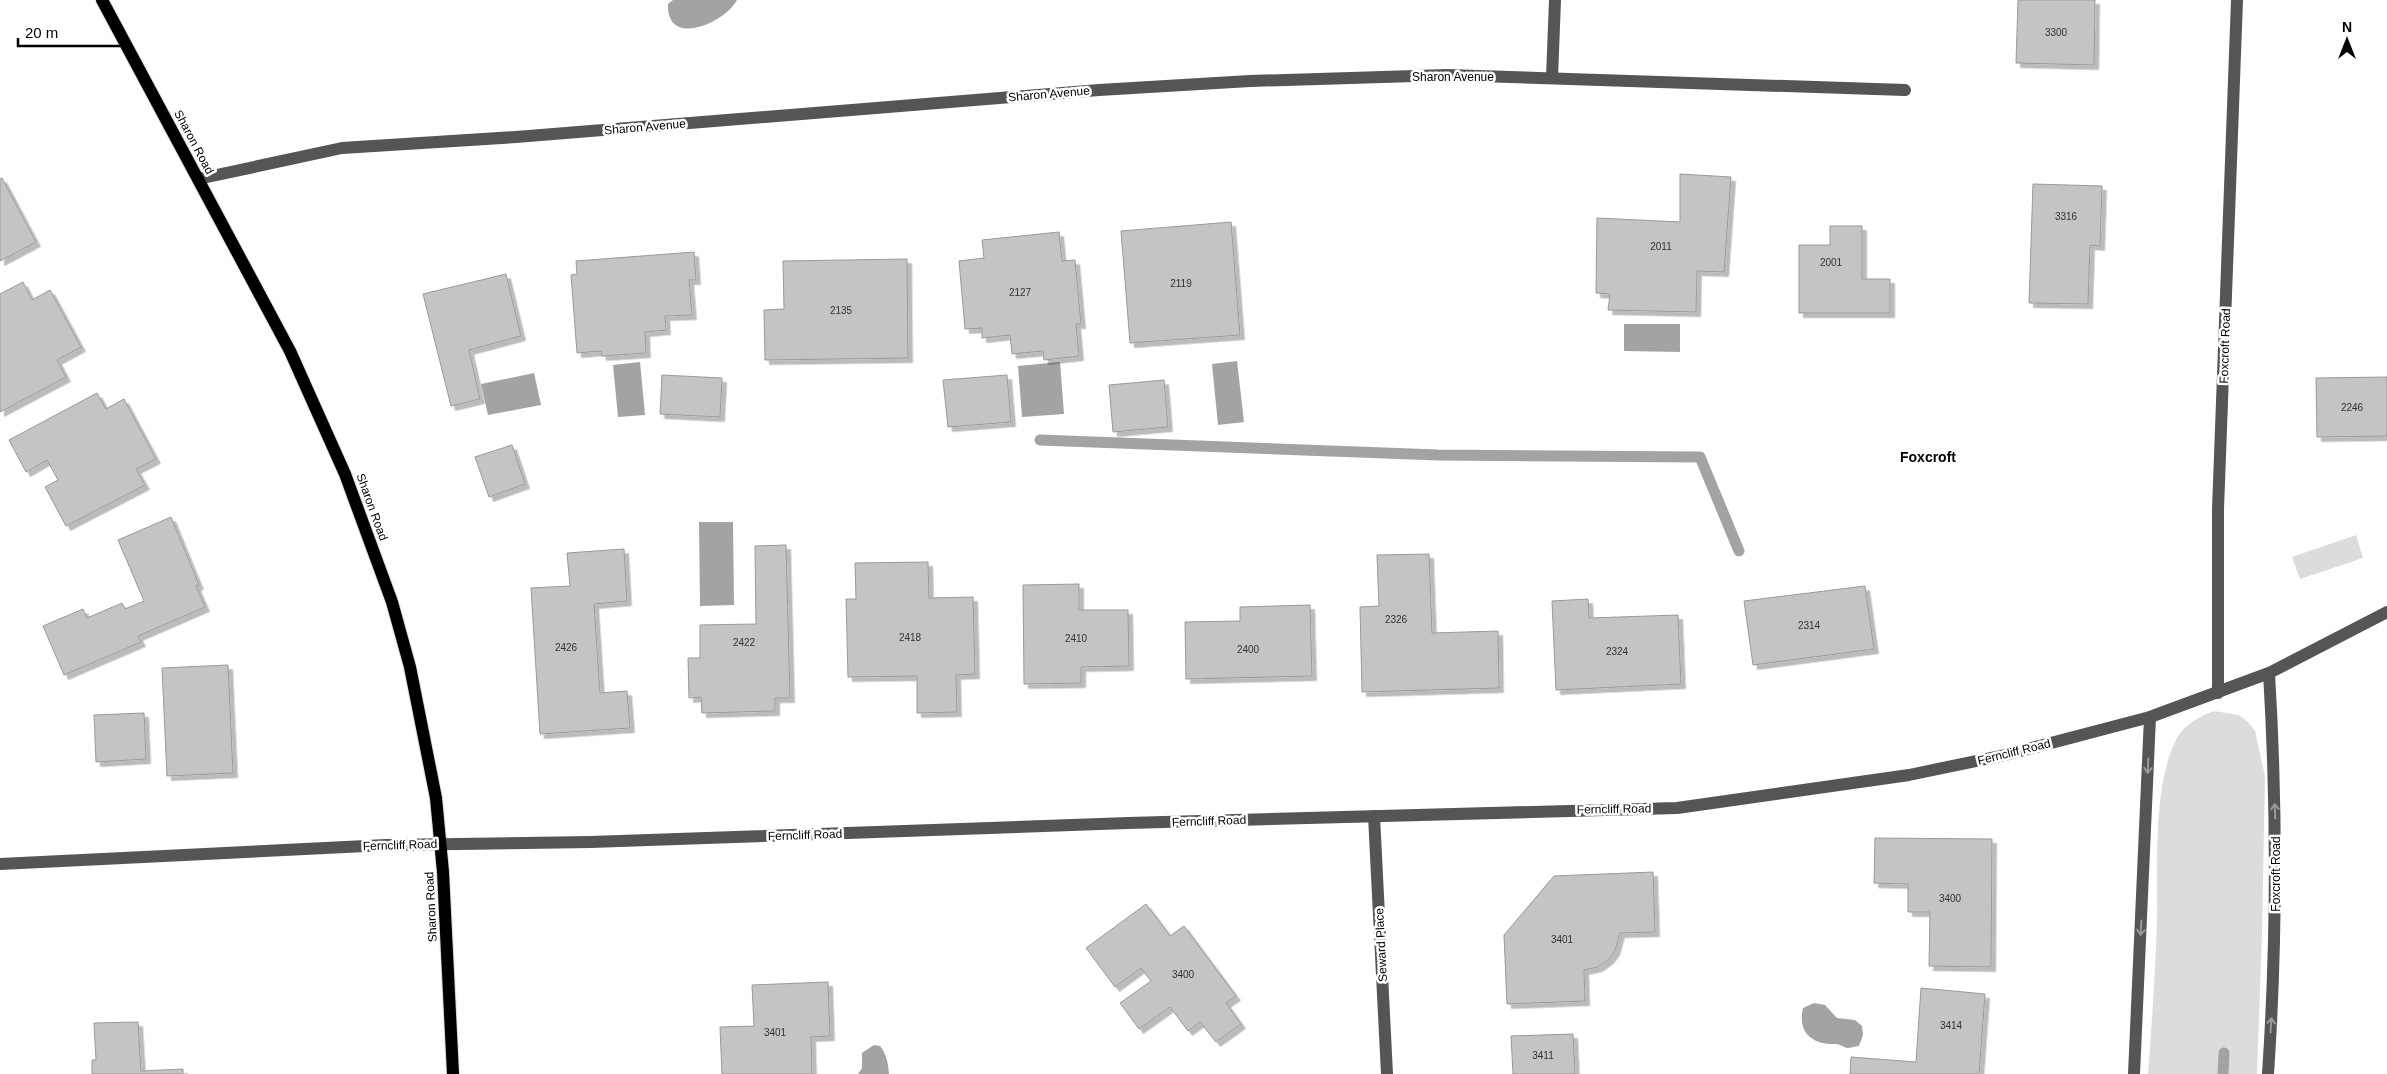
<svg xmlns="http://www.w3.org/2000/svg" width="2387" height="1074" font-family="Arial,sans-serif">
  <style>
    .green { fill: #dcdcdc }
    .water { fill: #a3a3a3 }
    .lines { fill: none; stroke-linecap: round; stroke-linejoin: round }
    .stream { stroke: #a3a3a3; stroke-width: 11 }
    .building { fill: #c4c4c4; stroke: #999; filter: url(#shadow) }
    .major-casing { stroke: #dbdbdb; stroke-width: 14 }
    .minor { stroke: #555; stroke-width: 12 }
    .major { stroke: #000; stroke-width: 12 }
    .oneway { stroke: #999 }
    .labels { text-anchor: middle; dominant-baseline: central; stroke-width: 5; stroke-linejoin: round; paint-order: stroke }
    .number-label { font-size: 10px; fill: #313131 }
    .street-label { font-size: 12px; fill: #000; stroke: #fff }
    .neighbourhood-label { font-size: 14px; font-weight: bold; fill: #000; stroke: #fff }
  </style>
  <defs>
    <filter id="shadow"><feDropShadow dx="4.5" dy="4.5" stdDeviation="0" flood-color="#0004"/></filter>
  </defs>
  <rect width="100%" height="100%" fill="#fff"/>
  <g class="green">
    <polygon points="2356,535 2363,558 2300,579 2292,557"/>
    <path d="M2214 711 2239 715 2248 722 2255 731 2265 776 2262 935 2257 1074H2148C2152 1024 2155 973 2157 923 2158 870 2152 787 2176 740 2184 724 2199 717 2214 711Z"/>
  </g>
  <g class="water">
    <path d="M673 0H737C724 24 666 48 668 4Z"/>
    <polygon points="1624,324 1680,324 1680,352 1624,351"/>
    <polygon points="1237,361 1244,422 1218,425 1212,364"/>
    <polygon points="640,362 645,415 618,417 613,365"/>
    <polygon points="1060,362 1064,414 1022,417 1018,366"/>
    <polygon points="534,373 541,405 488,415 481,384"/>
    <polygon points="699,522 733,522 734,605 700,606"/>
    <path d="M1814 1003 1825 1005 1837 1018 1855 1020 1862 1026 1863 1035 1859 1046C1856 1046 1851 1048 1847 1048 1843 1047 1840 1044 1836 1044 1813 1045 1797 1033 1803 1008Z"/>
    <path d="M874 1045 880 1046C887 1055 888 1063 889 1074H858L862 1068V1053Z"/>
  </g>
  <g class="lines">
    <g class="stream">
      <polyline points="1040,440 1438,455 1700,457 1739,551"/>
      <polyline points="2223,1074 2224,1053"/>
    </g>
  </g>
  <g class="building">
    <polygon points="2018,0 2095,0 2094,65 2016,63"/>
    <polygon points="1680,174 1731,177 1724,272 1697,271 1696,312 1608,310 1610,294 1596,293 1597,218 1680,222"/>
    <polygon points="2,178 36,242 0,261 0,179"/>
    <polygon points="2033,184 2102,186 2100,246 2090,245 2088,304 2029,303"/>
    <polygon points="1231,222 1240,335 1130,343 1121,231"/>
    <polygon points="1830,226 1862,226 1862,279 1890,279 1890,313 1799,313 1799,245 1830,245"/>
    <polygon points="1059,232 1062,261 1075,260 1081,324 1076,324 1079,356 1044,360 1043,351 1012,354 1010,335 982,338 982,328 965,329 959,261 984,258 982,240"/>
    <polygon points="694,252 696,280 689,280 692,315 665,316 666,330 645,332 646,353 602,356 601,351 577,353 571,275 577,274 576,261"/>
    <polygon points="907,259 908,358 765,360 764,310 784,309 783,261"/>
    <polygon points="506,274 521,336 469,350 480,399 451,406 423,294"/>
    <polygon points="23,282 32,300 50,290 81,347 57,360 66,377 0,412 0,294"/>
    <polygon points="662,375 722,378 720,417 660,414"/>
    <polygon points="1007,375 1011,422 948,427 943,380"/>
    <polygon points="2387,377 2387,436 2317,437 2316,378"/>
    <polygon points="1164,380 1168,427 1113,432 1109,385"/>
    <polygon points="97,393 106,409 124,399 156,459 136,469 145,485 66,526 45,487 58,480 47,460 26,472 9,440"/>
    <polygon points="512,445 525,484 489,497 475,457"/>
    <polygon points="171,517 199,585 196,586 205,607 138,636 141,642 64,675 43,626 83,609 87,618 122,603 125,609 144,601 118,540"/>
    <polygon points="786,545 790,698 775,698 775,711 702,713 701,697 689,698 688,658 700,658 700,625 756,624 755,546"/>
    <polygon points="624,549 627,601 594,604 600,693 627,691 630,728 540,734 531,588 570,586 567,553"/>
    <polygon points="1429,554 1432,633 1498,631 1499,688 1362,692 1360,607 1379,606 1377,555"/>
    <polygon points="928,562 929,598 973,597 975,674 956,675 957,712 917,713 917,676 848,677 846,599 856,599 855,563"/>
    <polygon points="1079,584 1079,610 1128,610 1129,666 1081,667 1081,683 1024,684 1023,585"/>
    <polygon points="1865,586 1874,649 1753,665 1744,601"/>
    <polygon points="1588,599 1589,618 1678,615 1681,684 1556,690 1552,601"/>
    <polygon points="1310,605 1312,676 1186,679 1185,622 1240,621 1240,607"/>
    <polygon points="228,665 233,773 167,776 162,668"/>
    <polygon points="144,713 146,759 96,762 94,715"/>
    <polygon points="1875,838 1992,839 1991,967 1929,966 1930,912 1908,912 1908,884 1874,883"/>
    <polygon points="1653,872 1655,932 1620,933 1615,951 1609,959 1598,967 1584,970 1585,1001 1507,1004 1504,935 1554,876"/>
    <polygon points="1146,904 1170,936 1184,926 1236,996 1226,1003 1241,1024 1216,1042 1200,1022 1188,1031 1170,1007 1139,1029 1120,1003 1151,981 1141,968 1115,987 1086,948"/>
    <polygon points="828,982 830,1036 811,1037 812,1074 722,1074 720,1027 754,1026 752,985"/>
    <polygon points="1921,988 1985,994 1979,1074 1850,1074 1851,1057 1916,1062"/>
    <polygon points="138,1022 141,1071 183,1069 183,1074 92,1074 92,1060 96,1060 94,1023"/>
    <polygon points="1573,1034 1575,1074 1513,1074 1511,1036"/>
  </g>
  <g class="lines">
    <g class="major-casing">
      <polyline id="major" points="102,0 290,351 345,474 392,602 410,667 436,798 443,872 453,1074"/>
    </g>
    <g class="minor">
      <polyline points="1552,78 1555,0"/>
      <polyline points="198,179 342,148 516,137 1099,90 1250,81 1447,75 1905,90"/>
      <polyline points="2218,693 2218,509 2237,0"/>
      <polyline points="1374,816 1387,1074"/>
      <polyline points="0,864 386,845 591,842 1128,823 1677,808 1909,775 2005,755 2150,717 2269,673 2387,612"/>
      <polyline points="2134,1074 2150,717"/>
      <path d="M2268 1074C2277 940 2277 807 2269 673"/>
    </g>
    <use href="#major" class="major"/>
  </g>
  <defs><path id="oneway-shaft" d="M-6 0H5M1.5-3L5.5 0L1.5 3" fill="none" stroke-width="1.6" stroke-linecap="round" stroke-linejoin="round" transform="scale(1.25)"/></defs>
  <g class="oneway">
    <use href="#oneway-shaft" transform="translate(2148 766) rotate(92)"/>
    <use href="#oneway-shaft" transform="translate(2275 811) rotate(-92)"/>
    <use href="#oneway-shaft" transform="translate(2141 928) rotate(93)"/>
    <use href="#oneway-shaft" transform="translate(2271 1025) rotate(-86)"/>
  </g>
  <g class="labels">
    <g class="number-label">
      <text x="2056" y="32">3300</text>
      <text x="2066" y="216">3316</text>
      <text x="1661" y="246">2011</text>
      <text x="1831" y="262">2001</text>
      <text x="1181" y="283">2119</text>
      <text x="1020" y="292">2127</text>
      <text x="841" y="310">2135</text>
      <text x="2352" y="407">2246</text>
      <text x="1396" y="619">2326</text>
      <text x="1809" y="625">2314</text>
      <text x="910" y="637">2418</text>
      <text x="1076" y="638">2410</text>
      <text x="744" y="642">2422</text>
      <text x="566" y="647">2426</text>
      <text x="1248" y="649">2400</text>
      <text x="1617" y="651">2324</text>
      <text x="1950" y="898">3400</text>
      <text x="1562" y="939">3401</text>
      <text x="1183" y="974">3400</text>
      <text x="1951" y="1025">3414</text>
      <text x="775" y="1032">3401</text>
      <text x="1543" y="1055">3411</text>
    </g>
    <g class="street-label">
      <text x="1453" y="77">Sharon Avenue</text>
      <text transform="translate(1049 94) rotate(-5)">Sharon Avenue</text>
      <text transform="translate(645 127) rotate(-5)">Sharon Avenue</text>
      <text transform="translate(194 142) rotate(62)">Sharon Road</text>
      <text transform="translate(2225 346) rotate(-88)">Foxcroft Road</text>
      <text transform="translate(372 507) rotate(70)">Sharon Road</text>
      <text transform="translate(2014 752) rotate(-14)">Ferncliff Road</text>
      <text transform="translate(1614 809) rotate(-1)">Ferncliff Road</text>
      <text transform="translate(1209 821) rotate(-2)">Ferncliff Road</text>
      <text transform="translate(805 835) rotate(-2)">Ferncliff Road</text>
      <text transform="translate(400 845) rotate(-2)">Ferncliff Road</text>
      <text transform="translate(2276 874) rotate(-90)">Foxcroft Road</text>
      <text transform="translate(431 907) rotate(-93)">Sharon Road</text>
      <text transform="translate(1381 945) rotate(-93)">Seward Place</text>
    </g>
    <g class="neighbourhood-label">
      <text x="1928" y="457">Foxcroft</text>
    </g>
  </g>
  <g transform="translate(2347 40)" stroke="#ffffff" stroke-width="4" paint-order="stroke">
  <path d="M0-4L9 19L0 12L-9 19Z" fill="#000000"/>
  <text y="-8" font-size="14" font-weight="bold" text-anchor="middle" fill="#000000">N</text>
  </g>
  <path d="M18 38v8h109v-8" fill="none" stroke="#000000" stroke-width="2.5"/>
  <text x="25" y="38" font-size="15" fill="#000000" stroke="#ffffff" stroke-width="4" paint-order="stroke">20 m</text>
</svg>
